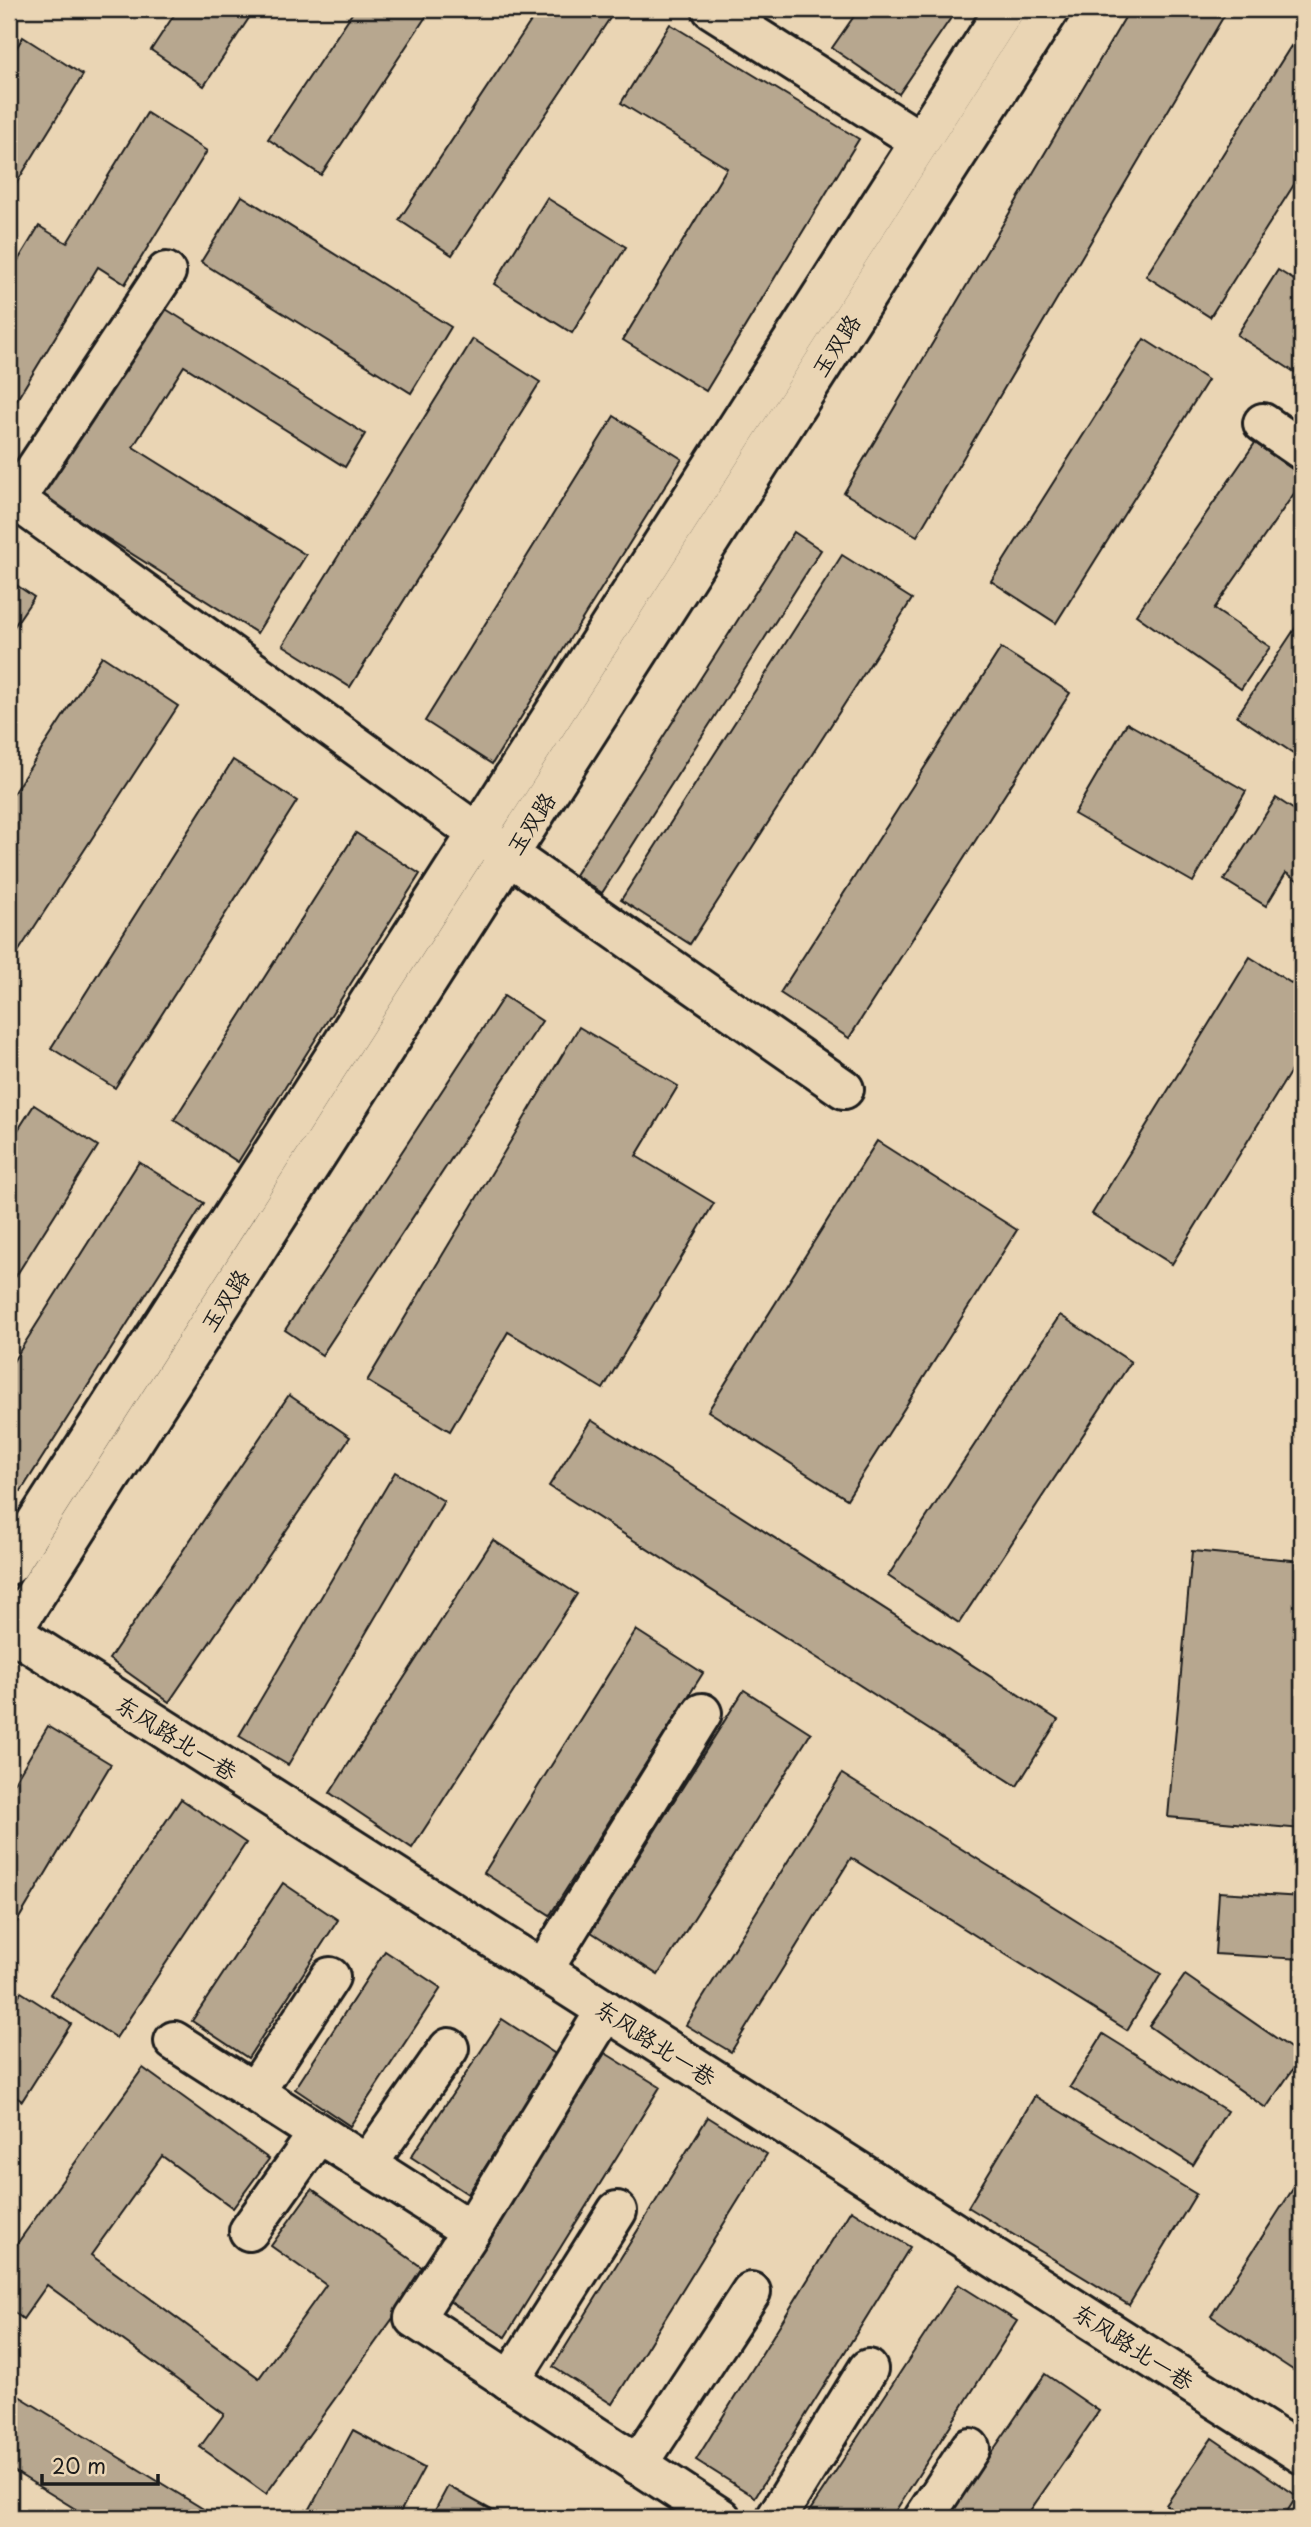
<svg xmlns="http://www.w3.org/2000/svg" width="1311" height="2527" font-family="'Playpen Sans','LXGW WenKai TC',sans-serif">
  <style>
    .building { fill: #b7a78f; stroke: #1c1c1c; stroke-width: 2 }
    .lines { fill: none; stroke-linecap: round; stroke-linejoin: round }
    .minor-casing { stroke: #1c1c1c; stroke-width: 44 }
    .major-casing { stroke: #1c1c1c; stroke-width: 44 }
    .minor { stroke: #ead5b4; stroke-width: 38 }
    .major { stroke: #ead5b4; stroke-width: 38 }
    .labels { text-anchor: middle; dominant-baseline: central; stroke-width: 5; stroke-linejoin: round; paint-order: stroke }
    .street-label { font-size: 23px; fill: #1c1c1c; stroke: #ead5b4 }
  </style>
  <rect width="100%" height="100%" fill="#ead5b4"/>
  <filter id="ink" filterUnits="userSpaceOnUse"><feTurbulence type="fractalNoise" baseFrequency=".0143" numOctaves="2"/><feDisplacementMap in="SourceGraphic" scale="14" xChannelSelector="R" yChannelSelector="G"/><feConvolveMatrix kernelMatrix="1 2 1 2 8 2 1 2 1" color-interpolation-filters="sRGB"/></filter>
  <g filter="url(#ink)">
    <g class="building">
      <polygon points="178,9 255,9 204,86 151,50"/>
      <polygon points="355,9 431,9 321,175 268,139"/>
      <polygon points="539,9 616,9 452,255 399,220"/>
      <polygon points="859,9 957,9 899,94 832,48"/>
      <polygon points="1130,9 1228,9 917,536 844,493"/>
      <polygon points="670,24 859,139 706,391 623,340 727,168 621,103"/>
      <polygon points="23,37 83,75 9,195 9,60"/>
      <polygon points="1291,46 1302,53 1302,172 1210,317 1146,276"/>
      <polygon points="147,113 207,151 125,284 98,267 13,406 9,403 9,275 39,226 67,243"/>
      <polygon points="242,196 451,327 411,393 201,262"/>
      <polygon points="547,198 626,247 572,333 494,284"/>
      <polygon points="1278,270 1302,285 1302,377 1237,335"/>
      <polygon points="153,301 365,434 345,467 184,366 133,447 306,555 257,633 34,492"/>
      <polygon points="473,339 540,382 350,687 283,645"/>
      <polygon points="1144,339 1208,380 1056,623 991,581"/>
      <polygon points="614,416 682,459 492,764 425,721"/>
      <polygon points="1255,443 1302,476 1302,482 1214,609 1270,647 1241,689 1136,615"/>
      <polygon points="794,532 821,550 602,893 575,875"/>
      <polygon points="842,555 912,599 690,944 621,900"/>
      <polygon points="9,580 34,597 9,634"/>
      <polygon points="1302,618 1302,740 1293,753 1237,716"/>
      <polygon points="1001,648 1070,693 849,1038 780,993"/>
      <polygon points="102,656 178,706 9,966 9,800"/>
      <polygon points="1127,723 1246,791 1193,882 1074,814"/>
      <polygon points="233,760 297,801 115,1088 51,1048"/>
      <polygon points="1276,798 1302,815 1302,883 1286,873 1266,906 1224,880"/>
      <polygon points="356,833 420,874 238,1162 174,1120"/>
      <polygon points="1250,957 1302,990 1302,1053 1172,1264 1092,1214"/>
      <polygon points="504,996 542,1021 322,1355 285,1330"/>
      <polygon points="579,1027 678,1086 636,1156 714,1203 603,1389 508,1332 450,1431 367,1381"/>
      <polygon points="34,1105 98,1146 9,1287 9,1144"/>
      <polygon points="877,1141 1017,1230 847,1499 708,1411"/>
      <polygon points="139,1162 204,1203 21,1491 9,1483 9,1368"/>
      <polygon points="1060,1315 1131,1362 959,1623 888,1576"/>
      <polygon points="289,1395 350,1437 169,1702 109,1659"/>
      <polygon points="591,1420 1058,1720 1017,1786 549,1486"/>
      <polygon points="395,1472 444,1501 288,1765 239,1736"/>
      <polygon points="493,1540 577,1594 412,1848 330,1793"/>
      <polygon points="1192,1551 1302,1561 1302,1829 1168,1817"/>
      <polygon points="636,1630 703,1673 550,1915 484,1873"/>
      <polygon points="744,1690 811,1733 658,1975 591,1932"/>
      <polygon points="48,1726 111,1764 9,1935 9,1791"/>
      <polygon points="842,1774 1161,1974 1127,2030 851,1858 731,2052 686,2025"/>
      <polygon points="181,1799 246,1843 116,2038 50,1994"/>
      <polygon points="283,1883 338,1920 248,2058 192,2021"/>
      <polygon points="1219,1892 1302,1897 1302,1959 1215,1954"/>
      <polygon points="385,1951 441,1988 350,2126 295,2089"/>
      <polygon points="1185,1975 1302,2056 1266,2108 1149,2026"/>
      <polygon points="21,1992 71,2024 22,2101 9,2092 9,2011"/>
      <polygon points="502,2019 557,2055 468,2194 411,2157"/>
      <polygon points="1103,2034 1227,2111 1193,2165 1070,2087"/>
      <polygon points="605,2053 660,2087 505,2337 449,2301"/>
      <polygon points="143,2068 269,2159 233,2208 162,2156 91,2255 259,2378 326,2285 271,2246 312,2189 427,2271 266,2494 200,2447 224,2414 47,2285 23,2319 9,2308 9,2255"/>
      <polygon points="1035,2096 1196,2194 1129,2305 968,2207"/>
      <polygon points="708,2117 767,2154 612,2404 553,2367"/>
      <polygon points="1302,2175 1302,2376 1211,2316"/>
      <polygon points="851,2210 910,2247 755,2497 696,2460"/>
      <polygon points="958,2284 1017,2321 891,2518 812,2518 807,2515"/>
      <polygon points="1045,2374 1099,2411 1025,2518 947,2518"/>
      <polygon points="19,2396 218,2518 90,2518 9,2468 9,2414"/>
      <polygon points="353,2430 424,2468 397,2518 305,2518"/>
      <polygon points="1212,2438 1297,2496 1283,2518 1186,2518 1166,2505"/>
      <polygon points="448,2486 506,2518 431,2518"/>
    </g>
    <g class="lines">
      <g class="minor-casing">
        <g id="minor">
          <polyline points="712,9 920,141"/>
          <polyline points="1263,423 1302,450"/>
          <polyline points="9,495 477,833 844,1089"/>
          <polyline points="15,500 166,272"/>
          <polyline points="9,1630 1302,2454"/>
          <polyline points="543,1970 702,1713"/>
          <polyline points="606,2010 471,2231 414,2318 721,2518"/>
          <polyline points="174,2041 471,2231"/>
          <polyline points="254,2093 330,1977"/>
          <polyline points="367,2165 449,2048"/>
          <polyline points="249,2231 318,2134"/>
          <polyline points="510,2381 617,2211"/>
          <polyline points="638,2465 751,2292"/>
          <polyline points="776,2518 868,2369"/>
          <polyline points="924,2518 970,2448"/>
        </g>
      </g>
      <g class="major-casing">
        <g id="major">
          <polyline points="9,1565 1005,9"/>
          <polyline points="9,1636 1050,9"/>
        </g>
      </g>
      <use href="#minor" class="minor"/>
      <use href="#major" class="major"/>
    </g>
  </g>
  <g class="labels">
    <g class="street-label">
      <text transform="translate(835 345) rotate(-57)">玉双路</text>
      <text transform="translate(530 823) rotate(-57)">玉双路</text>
      <text transform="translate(224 1300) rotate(-57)">玉双路</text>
      <text transform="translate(177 1737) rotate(32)">东风路北一巷</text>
      <text transform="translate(656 2042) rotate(33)">东风路北一巷</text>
      <text transform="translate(1134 2346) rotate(33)">东风路北一巷</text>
    </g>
  </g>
  <rect width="1311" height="2527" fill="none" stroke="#ead5b4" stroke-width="35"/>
  <rect x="18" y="18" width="1276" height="2492" fill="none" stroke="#1c1c1c" stroke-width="2.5" filter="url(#ink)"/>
  <path d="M42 2474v10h116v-10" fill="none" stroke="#1c1c1c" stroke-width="3.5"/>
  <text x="52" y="2474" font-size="21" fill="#1c1c1c" stroke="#ead5b4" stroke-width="5" paint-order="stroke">20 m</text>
</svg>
